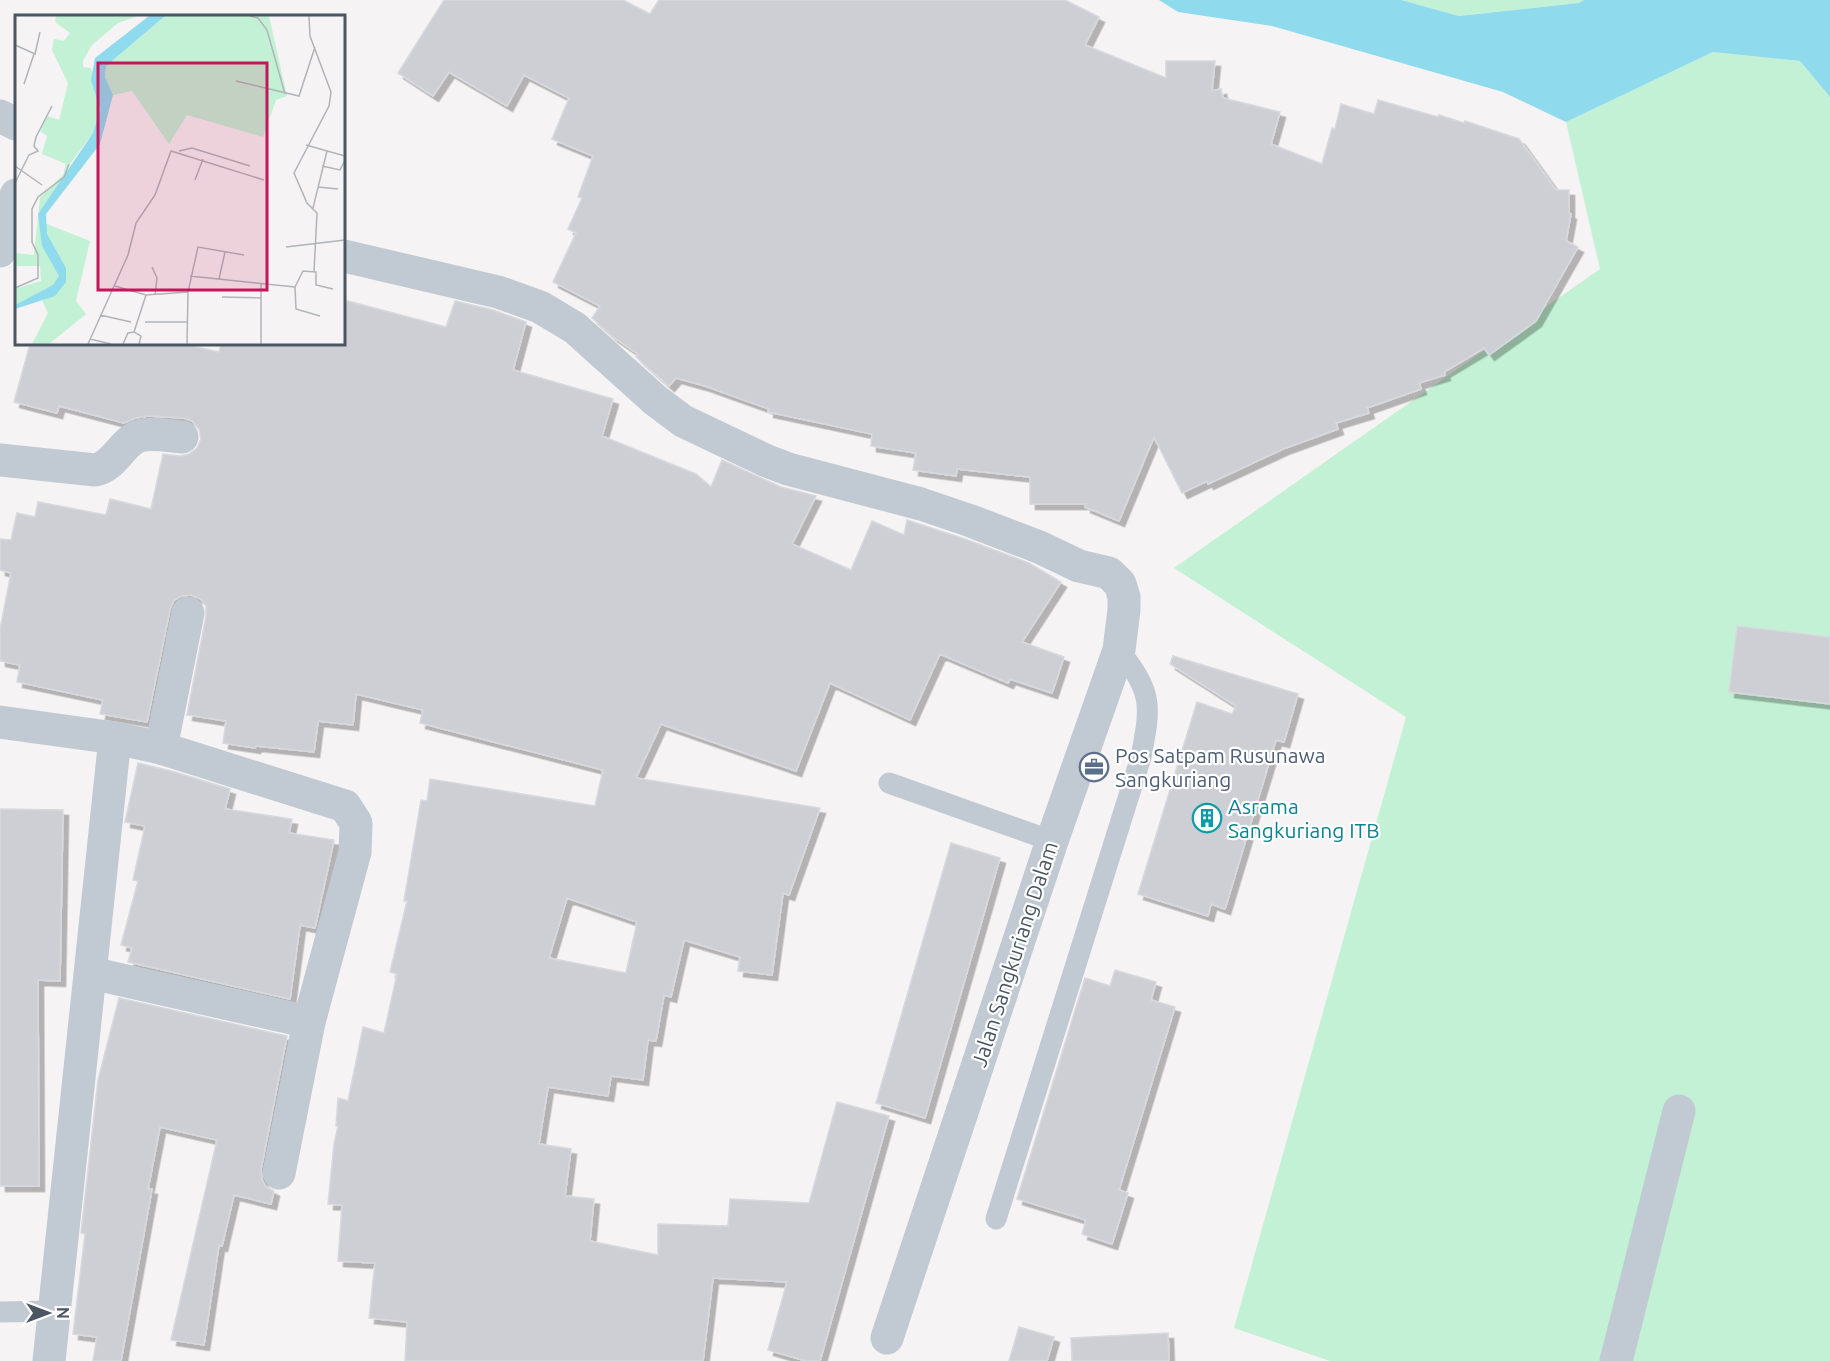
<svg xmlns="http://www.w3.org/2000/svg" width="1830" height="1361" font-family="Ubuntu,sans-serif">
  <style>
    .green { fill: #c3f1d5 }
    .water { fill: #90daee }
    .building { fill: #cdcfd5; stroke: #d7d9de; stroke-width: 1.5; fill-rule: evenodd; filter: url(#shadow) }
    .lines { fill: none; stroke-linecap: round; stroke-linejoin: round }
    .lane { stroke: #c1cad2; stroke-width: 21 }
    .street { stroke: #c1cad2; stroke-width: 33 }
    .labels { text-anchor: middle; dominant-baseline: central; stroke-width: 4.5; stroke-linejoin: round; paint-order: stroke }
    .service-label { font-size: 21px; fill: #4e5e75; stroke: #fff; text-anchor: start }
    .culture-label { font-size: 21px; fill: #0d838f; stroke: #fff; text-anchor: start }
    .street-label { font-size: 21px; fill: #4a5661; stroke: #fff }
    .inset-road { fill: none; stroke: #b1b4b9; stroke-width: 1.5 }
    .view { fill: #c2185b; fill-opacity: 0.15; stroke: #c2185b; stroke-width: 3 }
    .inset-edge { fill: none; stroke: #4a5661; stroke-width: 3 }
  </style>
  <defs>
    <filter id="shadow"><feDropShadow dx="5.5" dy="5.5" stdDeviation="0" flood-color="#0004"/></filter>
  </defs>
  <rect width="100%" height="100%" fill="#f5f3f3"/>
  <g class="green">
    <polygon points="1401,0 1584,0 1579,3 1459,16"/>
    <polygon points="1713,52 1800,61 1830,97 1830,1361 1330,1361 1234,1328 1406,717 1174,568 1600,269 1566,122"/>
  </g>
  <polygon class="water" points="1159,0 1401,0 1459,16 1579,3 1584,0 1830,0 1830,97 1800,61 1713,52 1566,122 1503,92 1272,26 1178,12"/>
  <g class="building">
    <polygon points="444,0 623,0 650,14 659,0 1065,0 1099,17 1085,45 1166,78 1166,61 1215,61 1212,91 1221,89 1223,98 1280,112 1271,144 1322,164 1332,128 1335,129 1341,104 1374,114 1378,100 1438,117 1439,115 1464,123 1465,121 1519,139 1556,190 1569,190 1569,213 1571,214 1566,241 1578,247 1536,321 1489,355 1484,348 1444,372 1445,375 1419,383 1421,389 1367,408 1369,413 1336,423 1338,429 1283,449 1208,484 1207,481 1182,493 1154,437 1119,521 1085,507 1086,504 1030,504 1030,477 957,469 956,476 913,470 916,453 871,446 872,434 768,412 769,409 705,386 676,378 669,386 656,375 636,357 638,354 613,337 592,318 600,306 553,282 576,233 568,229 582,198 578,197 593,156 552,139 569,98 524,75 507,106 449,72 433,96 398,73"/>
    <path d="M344 300 446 327 455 301 493 310 526 322 513 370 613 399 602 436 696 474 711 487 722 460 781 487 816 496 792 544 851 570 872 521 904 535 907 520 965 539 1029 563 1061 582 1022 642 1064 657 1052 693 1010 679 1008 683 940 654 910 720 830 683 796 771 661 724 636 778 820 808 789 895 783 893 772 975 738 971 740 957 684 940 671 997 664 995 656 1041 648 1040 643 1080 611 1076 608 1096 548 1087 539 1144 571 1149 565 1196 594 1199 590 1241 658 1255V1224L728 1226 730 1199 809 1203 837 1102 889 1116 820 1361H806L768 1350 787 1282 713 1278 703 1361H405L407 1322 369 1318 375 1263 338 1261 342 1205 328 1204 334 1144 338 1126H336L338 1098 348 1101 363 1027 384 1033 397 974 390 972 407 901H404L421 800 427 801 430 779 595 806 603 770 420 723 423 710 356 694 353 725 318 721 314 752 256 746 255 748 223 743 226 721 187 715 206 616V606L201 599 191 595 181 596 174 600 170 609 147 722 100 714 103 700 17 682 20 665 0 661V629L11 573 0 570V539L11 540 17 513 35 517 38 502 106 515 110 499 151 509 163 454 180 456 189 454 197 448 201 439 199 429 192 421 184 418 148 416 135 418 124 423 59 406 57 413 14 402 30 344H184L219 352 221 344H344ZM567 898 637 922 626 973 549 958Z"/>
    <polygon points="1737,626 1830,637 1830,704 1729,692"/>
    <polygon points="1173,656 1298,694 1284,742 1276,740 1225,909 1211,904 1208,916 1138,894 1197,702 1232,714 1236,706 1170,664"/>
    <polygon points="138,763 175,772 230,789 225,809 292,819 289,833 334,840 315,928 300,925 290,999 128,962 132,948 121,945 138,881 133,880 145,826 125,822"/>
    <polygon points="0,809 63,810 60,981 38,980 39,1186 0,1186"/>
    <polygon points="951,843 1000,858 925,1118 876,1103"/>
    <polygon points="1115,970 1156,982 1151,1000 1175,1007 1119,1190 1128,1193 1112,1244 1082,1234 1086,1220 1017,1199 1085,978 1110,986"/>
    <polygon points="119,998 287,1036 261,1169 262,1180 266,1187 274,1191 271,1204 234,1195 222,1246 219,1245 204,1345 171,1340 217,1140 160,1127 148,1189 152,1189 121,1361 93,1361 97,1337 73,1334 85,1234 81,1233 98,1080"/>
    <polygon points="1019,1327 1054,1337 1047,1361 1009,1361"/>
    <polygon points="1168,1333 1169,1361 1072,1361 1071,1338"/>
  </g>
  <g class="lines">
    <g class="lane">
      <polyline points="889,783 1052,841"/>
      <path d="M996 1219 1141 757C1151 705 1153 693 1119 650"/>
      <polyline points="0,1312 55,1311"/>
    </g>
    <g class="street">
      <polyline points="0,116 16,124"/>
      <polyline points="0,251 16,195"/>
      <polyline points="344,256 498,292 540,307 575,328 655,400 683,421 767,461 788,469 921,504 971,521 1039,547 1079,566 1109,573 1120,584 1124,597 1124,610 1119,650 1052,841 887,1338"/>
      <path d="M0 460 95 470C114 467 122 442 139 436 152 432 169 436 182 437"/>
      <polyline points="0,722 115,738 161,748 345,806 356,823 355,852 309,1022 279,1173"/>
      <polyline points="161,748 188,613"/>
      <polyline points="91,973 309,1022"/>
      <polyline points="49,1361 115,738"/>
      <polyline points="1616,1361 1679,1111"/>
    </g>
  </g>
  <defs>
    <g id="office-ring" transform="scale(1.5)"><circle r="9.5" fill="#fff" stroke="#5c6f8a" stroke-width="1.5"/><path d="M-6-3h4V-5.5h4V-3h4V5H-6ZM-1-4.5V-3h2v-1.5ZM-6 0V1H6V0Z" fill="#5c6f8a"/></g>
    <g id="building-ring" transform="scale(1.5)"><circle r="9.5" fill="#fff" stroke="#0f9aa8" stroke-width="1.5"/><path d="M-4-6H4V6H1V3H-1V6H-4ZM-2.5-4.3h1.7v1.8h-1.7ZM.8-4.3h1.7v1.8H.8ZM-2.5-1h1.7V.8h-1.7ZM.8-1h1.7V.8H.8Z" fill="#0f9aa8"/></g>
  </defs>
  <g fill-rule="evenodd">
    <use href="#office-ring" x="1094" y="767"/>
    <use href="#building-ring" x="1207" y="818"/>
  </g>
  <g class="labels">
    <g class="service-label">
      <text x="1115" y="755">Pos Satpam Rusunawa<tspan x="1115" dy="24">Sangkuriang</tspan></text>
    </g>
    <g class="culture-label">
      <text x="1228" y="806">Asrama<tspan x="1228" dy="24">Sangkuriang ITB</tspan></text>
    </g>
    <g class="street-label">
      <text transform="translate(1014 954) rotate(-72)">Jalan Sangkuriang Dalam</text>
    </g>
  </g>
  <g transform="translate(15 15)">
    <rect width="330" height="330" fill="#f5f3f3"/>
    <path d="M41 1H123L103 8 77 30 68 46V52L76 53 85 94 78 118 57 146 24 206 75 226 61 286 71 299 34 329H17L33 298 24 279 0 290V274L26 266 25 251H0V238L19 240 25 182 48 160 51 149 27 139 32 121 25 116 32 101 44 105 53 68 37 35 39 24 49 26 55 18 40 7ZM150 1H254L272 81 261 85 248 122 172 100 154 129 117 76 98 80 90 62 91 51Z" fill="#c3f1d5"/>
    <path d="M134 1H150L91 51 90 62 98 80 85 129 31 199 32 219 51 253V267L40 281 0 294V290L38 270 44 261 27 231 23 199 78 118 85 94 76 65 80 43Z" fill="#90daee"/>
    <path class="inset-road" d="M235 1 243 3 252 15 270 79M294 1 295 21 316 77 314 91 279 158 292 188 302 198 299 257M0 30 20 39 25 17M221 66 284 81 300 32M9 69 19 39M291 130 330 141M164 136 177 133 235 151M0 151 27 170M307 151 325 155 330 145M180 165 188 144M0 168 14 140 23 136 19 131 21 122 37 91M303 172 323 174M298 193 312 136M271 232 330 225M137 252 142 263 140 280M175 261 280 272M204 264 210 237M246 268V329M100 271 131 280 173 277M280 272 288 256 301 257V270L318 274M280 272 281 294 305 301M0 273 23 263V240L17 227V194L23 182 49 162 54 149M207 282 246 283M85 300 116 307M130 307H172M75 324 96 329M73 329 113 240 121 208 140 180 156 136 249 165M108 329 113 318 119 317M124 329 126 321 119 317 131 280M172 329 173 277 183 232 229 240"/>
    <path class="view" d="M83 48H252V275H83Z"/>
    <rect width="330" height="330" class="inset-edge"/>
  </g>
  <g transform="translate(48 1313) rotate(90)" stroke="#ffffff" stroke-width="4.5" paint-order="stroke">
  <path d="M0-4.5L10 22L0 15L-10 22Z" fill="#4a5661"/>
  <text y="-9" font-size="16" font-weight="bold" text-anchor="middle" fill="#4a5661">N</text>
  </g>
</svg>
